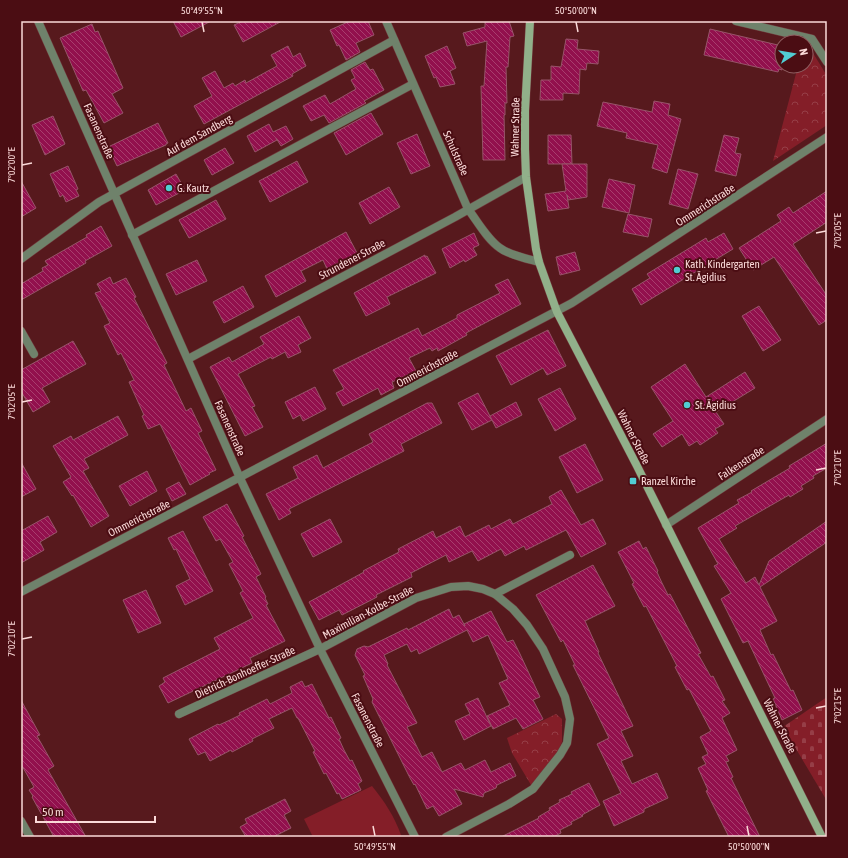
<svg xmlns="http://www.w3.org/2000/svg" width="848" height="858" font-family="'Asap Condensed',sans-serif">
  <style>
    .grass { fill: #841e28 }
    .cemetery { fill: url(#cemetery-stones) }
    .park { fill: url(#park-crowns) }
    .building { fill: url(#building-back-hatch); stroke: #975469 }
    .lines { fill: none; stroke-linecap: round; stroke-linejoin: round }
    .street-casing { stroke: #71383b; stroke-width: 9 }
    .secondary-casing { stroke: #71383b; stroke-width: 9 }
    .street { stroke: #6f826b; stroke-width: 8 }
    .secondary { stroke: #91b08a; stroke-width: 8 }
    .ticks { fill: none; stroke: #fbdad9; stroke-width: 1.5 }
    .poi-dot { fill: #51ccd3; stroke: #4b0d13; stroke-width: 1.5 }
    .labels { text-anchor: middle; dominant-baseline: central; stroke-width: 4; stroke-linejoin: round; paint-order: stroke }
    .street-label { font-size: 11px; fill: #fbdad9; stroke: #4b0d13 }
    .poi-label { font-size: 11px; fill: #fbdad9; stroke: #4b0d13; text-anchor: start }
    .neatline { fill: none; stroke: #fbdad9; stroke-width: 1.5 }
    .ticks-label { font-size: 10px; text-anchor: middle; fill: #fbdad9 }
  </style>
  <defs>
    <pattern id="cemetery-stones" width="16" height="16" patternUnits="userSpaceOnUse"><rect width="16" height="16" fill="#841e28"/><path d="M2 7V4a2 2 0 0 1 4 0v3zM10 15v-3a2 2 0 0 1 4 0v3z" fill="#963e47"/></pattern>
    <pattern id="park-crowns" width="20" height="18" patternUnits="userSpaceOnUse"><rect width="20" height="18" fill="#841e28"/><path d="M2 6a3 3 0 1 1 6 0M12 15a3 3 0 1 1 6 0" fill="none" stroke="#963e47"/></pattern>
    <pattern id="building-back-hatch" width="6" height="6" patternUnits="userSpaceOnUse"><rect width="6" height="6" fill="#92104d"/><path d="M-1 5l2 2M0 0l6 6M5-1l2 2" fill="none" stroke="#a83e6e"/></pattern>
  </defs>
  <rect width="100%" height="100%" fill="#57191d"/>
  <path class="grass" d="M372 786C385 802 394 816 401 835V837H313L304 819Z"/>
  <polygon class="cemetery" points="827,697 827,801 783,727"/>
  <g class="park">
    <polygon points="806,48 813,53 827,76 827,125 773,161 798,66 806,66"/>
    <polygon points="556,714 562,719 562,742 556,755 531,785 512,753 507,738"/>
  </g>
  <g class="building">
    <polygon points="173,21 211,21 181,37"/>
    <polygon points="243,21 282,21 243,42 234,25"/>
    <polygon points="350,21 368,21 374,35 356,43 360,52 346,60 339,45 337,46 330,30"/>
    <polygon points="485,21 509,21 514,36 510,37 508,67 506,67 507,103 505,103 505,115 504,115 505,160 483,160 481,86 484,86 487,41 467,46 463,33 485,27"/>
    <polygon points="92,24 95,32 98,31 123,88 112,94 123,113 104,123 86,90 83,91 60,38"/>
    <polygon points="710,29 782,46 782,70 779,69 778,72 704,55"/>
    <polygon points="566,39 578,40 577,49 599,51 598,64 587,63 586,70 580,69 579,94 563,93 563,100 540,100 541,80 551,80 551,66 561,67"/>
    <polygon points="288,46 293,57 300,53 306,66 292,74 293,76 204,124 194,106 212,96 202,78 215,71 224,88 233,83 235,86 245,80 246,83 277,66 271,55"/>
    <polygon points="447,46 456,68 450,71 455,84 440,87 436,77 434,78 425,56"/>
    <polygon points="365,62 370,70 373,69 384,90 364,101 366,103 329,123 324,115 311,121 303,106 325,95 330,104 356,89 351,80 355,78 351,70"/>
    <polygon points="654,101 670,104 668,115 681,119 667,173 652,168 658,145 626,138 627,133 597,126 603,102 652,112"/>
    <polygon points="371,113 383,134 346,155 334,133"/>
    <polygon points="53,116 65,144 45,155 32,125"/>
    <polygon points="158,123 168,143 166,144 166,145 117,166 108,147"/>
    <polygon points="269,124 273,132 286,126 293,139 281,146 276,138 277,140 255,152 247,136"/>
    <polygon points="417,134 430,166 411,174 397,143"/>
    <polygon points="548,135 571,135 572,164 548,164"/>
    <polygon points="724,135 739,138 735,153 741,154 736,176 715,171"/>
    <polygon points="225,148 234,163 212,175 204,160"/>
    <polygon points="297,161 308,182 270,202 259,181"/>
    <polygon points="562,164 587,164 587,197 568,200 567,195 569,208 548,211 545,194 566,191"/>
    <polygon points="68,166 78,189 76,190 79,196 66,202 63,195 60,197 50,174"/>
    <polygon points="678,169 698,174 688,209 669,204"/>
    <polygon points="176,174 185,190 156,205 148,190"/>
    <polygon points="609,179 635,185 629,213 602,207"/>
    <polygon points="21,181 36,208 21,217"/>
    <polygon points="389,187 400,207 370,224 359,203"/>
    <polygon points="827,191 827,222 793,244 827,296 827,320 819,325 774,257 753,270 739,248 781,221 777,215 789,207 793,213"/>
    <polygon points="216,200 226,219 189,238 179,220"/>
    <polygon points="628,214 652,219 648,237 623,232"/>
    <polygon points="101,226 112,246 85,261 86,263 21,300 21,284 43,271 42,268 48,265 45,261 87,237 86,235"/>
    <polygon points="346,232 357,253 327,269 323,260 301,271 306,281 276,297 265,276"/>
    <polygon points="474,233 479,245 473,248 477,255 465,262 464,260 450,268 442,249"/>
    <polygon points="724,233 733,249 641,305 632,289 650,278 647,274 706,238 708,242"/>
    <polygon points="575,252 580,270 560,275 556,257"/>
    <polygon points="425,255 425,257 427,256 436,273 387,297 390,304 366,316 354,293"/>
    <polygon points="197,260 207,281 176,295 166,274"/>
    <polygon points="110,277 113,284 126,278 136,297 134,298 167,363 164,365 186,411 191,408 202,431 198,433 216,470 209,473 210,474 190,485 160,424 148,429 142,416 144,415 129,382 134,380 121,353 118,355 104,326 110,323 95,293 101,291 97,284"/>
    <polygon points="508,279 521,304 466,333 467,335 438,351 437,348 432,351 430,348 409,358 416,371 392,382 394,388 381,395 378,388 343,406 336,393 344,389 333,370 418,328 422,336 457,318 457,315 500,293 495,285"/>
    <polygon points="243,286 254,307 224,323 213,302"/>
    <polygon points="759,306 781,340 763,351 742,316"/>
    <polygon points="299,316 311,338 298,345 301,352 288,358 285,352 272,359 271,357 238,374 255,406 252,407 263,427 245,436 210,367 229,357 232,362 264,344 260,337"/>
    <polygon points="548,330 566,366 547,375 543,368 511,385 496,356"/>
    <polygon points="73,341 86,364 42,388 50,402 33,412 21,391 21,370"/>
    <polygon points="685,364 706,397 745,372 755,388 716,412 724,424 715,429 718,433 700,445 697,441 689,446 682,434 662,447 653,434 673,421 651,387"/>
    <polygon points="315,387 326,409 303,421 300,415 293,419 285,402"/>
    <polygon points="560,388 576,419 555,431 538,399"/>
    <polygon points="478,393 492,420 472,430 458,403"/>
    <polygon points="516,402 522,415 496,428 490,416"/>
    <polygon points="427,403 432,403 442,423 401,444 404,451 289,509 291,513 279,520 266,494 298,478 293,467 317,455 323,468 373,442 369,434"/>
    <polygon points="118,416 128,435 84,459 89,468 83,471 109,516 91,527 73,495 72,496 63,482 71,477 53,446 71,436 73,440"/>
    <polygon points="827,443 827,468 813,476 814,478 801,486 803,489 790,497 789,495 775,503 735,526 737,528 719,539 746,583 755,577 759,585 769,561 827,521 827,542 760,587 777,621 760,630 771,655 773,654 791,691 793,690 802,710 782,720 773,699 775,698 748,641 743,643 721,599 731,593 714,566 718,564 698,528 739,503 737,500 752,492 751,491 790,468 789,466"/>
    <polygon points="585,444 603,480 577,493 559,457"/>
    <polygon points="21,462 36,489 21,497"/>
    <polygon points="147,471 157,491 130,506 119,486"/>
    <polygon points="179,482 186,494 172,501 166,489"/>
    <polygon points="561,490 581,525 593,519 606,544 581,557 566,530 526,550 524,546 505,556 501,549 478,561 472,551 449,562 446,555 411,573 412,577 376,595 377,597 342,615 339,610 319,620 309,602 364,572 363,571 399,552 398,549 433,531 436,538 460,526 465,537 489,525 491,529 510,519 513,524 552,504 549,497"/>
    <polygon points="227,504 244,536 242,537 261,574 256,577 266,597 265,598 268,604 266,605 285,641 250,658 252,663 168,703 159,686 165,682 163,678 220,649 214,638 253,618 240,593 243,591 229,564 233,562 220,539 216,541 203,517"/>
    <polygon points="48,516 57,532 40,542 44,550 21,563 21,531"/>
    <polygon points="330,519 342,542 313,557 301,534"/>
    <polygon points="183,531 213,591 185,605 176,586 190,579 176,549 174,550 168,538"/>
    <polygon points="639,541 643,549 646,547 658,571 657,572 662,583 668,595 670,594 701,653 698,654 711,677 713,676 725,700 722,701 730,713 722,718 737,750 726,756 729,761 726,762 733,777 731,778 760,837 729,837 706,791 708,790 698,768 706,764 702,757 708,754 700,737 711,731 689,689 687,690 675,667 677,666 646,606 644,607 632,584 634,583 618,552"/>
    <polygon points="593,565 615,606 585,621 599,652 598,653 633,726 621,731 633,756 621,761 632,784 657,773 668,798 644,809 644,812 614,826 603,801 621,793 597,744 609,738 573,665 575,665 563,640 561,642 536,595"/>
    <polygon points="146,590 161,623 138,633 123,600"/>
    <polygon points="449,609 453,618 459,615 465,626 464,624 491,611 507,642 513,640 520,654 540,697 533,700 543,719 523,729 516,718 493,729 487,716 510,705 499,683 508,679 488,635 473,642 467,630 419,654 417,649 411,652 407,644 384,655 388,664 387,665 417,723 407,727 422,757 432,752 442,772 461,763 465,770 485,760 491,772 510,763 516,776 497,785 496,788 484,793 483,797 454,789 462,804 439,816 433,806 427,809 415,784 414,785 410,778 372,702 373,699 363,676 365,675 355,655 357,649 364,646 368,647 407,628 408,630"/>
    <polygon points="302,681 305,687 312,684 329,718 331,717 341,738 339,739 344,750 350,761 352,760 362,781 358,784 361,790 342,799 339,793 337,794 326,773 324,774 313,752 315,751 298,718 297,718 292,708 269,719 274,728 252,739 253,741 232,752 231,750 210,761 205,752 198,755 189,739 218,724 219,725 230,720 240,715 239,713 267,699 270,704 292,693 290,687"/>
    <polygon points="478,698 491,726 464,740 455,721 470,714 465,704"/>
    <polygon points="21,700 40,735 37,736 54,766 48,770 86,837 54,837 32,797 33,796 29,790 34,787 21,764"/>
    <polygon points="589,783 600,805 582,815 583,816 571,822 572,824 560,830 561,833 553,837 501,837 539,818 538,817 550,810 549,808 560,802 559,800 572,794 571,792"/>
    <polygon points="285,799 291,811 284,815 291,828 273,837 246,837 240,827 247,823 245,819"/>
  </g>
  <g class="lines">
    <g class="street-casing">
      <g id="street">
        <polyline points="38,21 240,478 320,649 415,837"/>
        <path d="M386 21 468 209C478 222 487 239 500 248 509 255 528 259 539 262"/>
        <polyline points="736,21 812,39 827,62"/>
        <polyline points="132,235 413,84"/>
        <polyline points="21,259 99,202 394,40"/>
        <polyline points="21,331 34,354"/>
        <polyline points="188,359 455,217 526,177"/>
        <polyline points="666,525 827,419"/>
        <polyline points="21,592 572,303 827,137"/>
        <polyline points="495,594 570,555"/>
        <polyline points="179,714 320,649 416,598 451,587 468,586 483,589 495,594 513,609 527,625 543,649 565,697 570,719 567,743 560,755 533,789 509,804 446,837"/>
        <polyline points="21,821 30,837"/>
      </g>
    </g>
    <g class="secondary-casing">
      <polyline id="secondary" points="530,21 525,111 525,149 526,177 536,249 539,262 557,312 637,466 822,837"/>
    </g>
    <use href="#street" class="street"/>
    <use href="#secondary" class="secondary"/>
  </g>
  <path class="ticks" d="M202 22 204 32M576 22 578 32M22 165 32 163M816 233 826 231M22 402 32 400M816 470 826 468M22 639 32 637M816 708 826 706M373 826 375 836M747 826 749 836"/>
  <g class="poi-dot">
    <circle cx="169" cy="188" r="4"/>
    <circle cx="677" cy="270" r="4"/>
    <circle cx="687" cy="405" r="4"/>
    <rect x="629" y="477" width="8" height="8" rx="2"/>
  </g>
  <g class="labels">
    <g class="street-label">
      <text transform="translate(515 127) rotate(-89)">Wahner Straße</text>
      <text transform="translate(99 131) rotate(66)">Fasanenstraße</text>
      <text transform="translate(199 135) rotate(-29)">Auf dem Sandberg</text>
      <text transform="translate(456 153) rotate(66)">Schulstraße</text>
      <text transform="translate(705 205) rotate(-33)">Ommerichstraße</text>
      <text transform="translate(352 259) rotate(-28)">Strundener Straße</text>
      <text transform="translate(427 368) rotate(-28)">Ommerichstraße</text>
      <text transform="translate(230 428) rotate(66)">Fasanenstraße</text>
      <text transform="translate(634 437) rotate(63)">Wahner Straße</text>
      <text transform="translate(741 463) rotate(-33)">Falkenstraße</text>
      <text transform="translate(139 518) rotate(-27)">Ommerichstraße</text>
      <text transform="translate(368 612) rotate(-28)">Maximilian-Kolbe-Straße</text>
      <text transform="translate(245 672) rotate(-25)">Dietrich-Bonhoeffer-Straße</text>
      <text transform="translate(368 720) rotate(63)">Fasanenstraße</text>
      <text transform="translate(780 726) rotate(63)">Wahner Straße</text>
    </g>
    <g class="poi-label">
      <text x="177" y="188">G. Kautz</text>
      <text x="685" y="264">Kath. Kindergarten<tspan x="685" dy="13">St. Ägidius</tspan></text>
      <text x="695" y="405">St. Ägidius</text>
      <text x="641" y="481">Ranzel Kirche</text>
    </g>
  </g>
  <rect width="848" height="858" fill="none" stroke="#4b0d13" stroke-width="44"/>
  <g transform="translate(794 54) rotate(78)"><circle r="19" fill="#4b0d13" stroke="#915f62"/>
  <path d="M0-3L7 15L0 10L-7 15Z" fill="#51ccd3"/>
  <text y="-6" font-size="11" font-weight="bold" text-anchor="middle" fill="#fbdad9">N</text>
  </g>
  <path d="M36 816v6h119v-6" fill="none" stroke="#fbdad9" stroke-width="2"/>
  <text x="42" y="816" font-size="12" fill="#fbdad9" stroke="#4b0d13" stroke-width="3" paint-order="stroke">50 m</text>
  <rect x="22" y="22" width="804" height="814" class="neatline"/>
  <g class="ticks-label">
    <text x="202" y="14">50°49'55"N</text>
    <text x="576" y="14">50°50'00"N</text>
    <text transform="translate(11 165) rotate(-90)" y="4">7°02'00"E</text>
    <text transform="translate(837 231) rotate(-90)" y="4">7°02'05"E</text>
    <text transform="translate(11 402) rotate(-90)" y="4">7°02'05"E</text>
    <text transform="translate(837 468) rotate(-90)" y="4">7°02'10"E</text>
    <text transform="translate(11 639) rotate(-90)" y="4">7°02'10"E</text>
    <text transform="translate(837 706) rotate(-90)" y="4">7°02'15"E</text>
    <text x="375" y="850">50°49'55"N</text>
    <text x="749" y="850">50°50'00"N</text>
  </g>
</svg>
